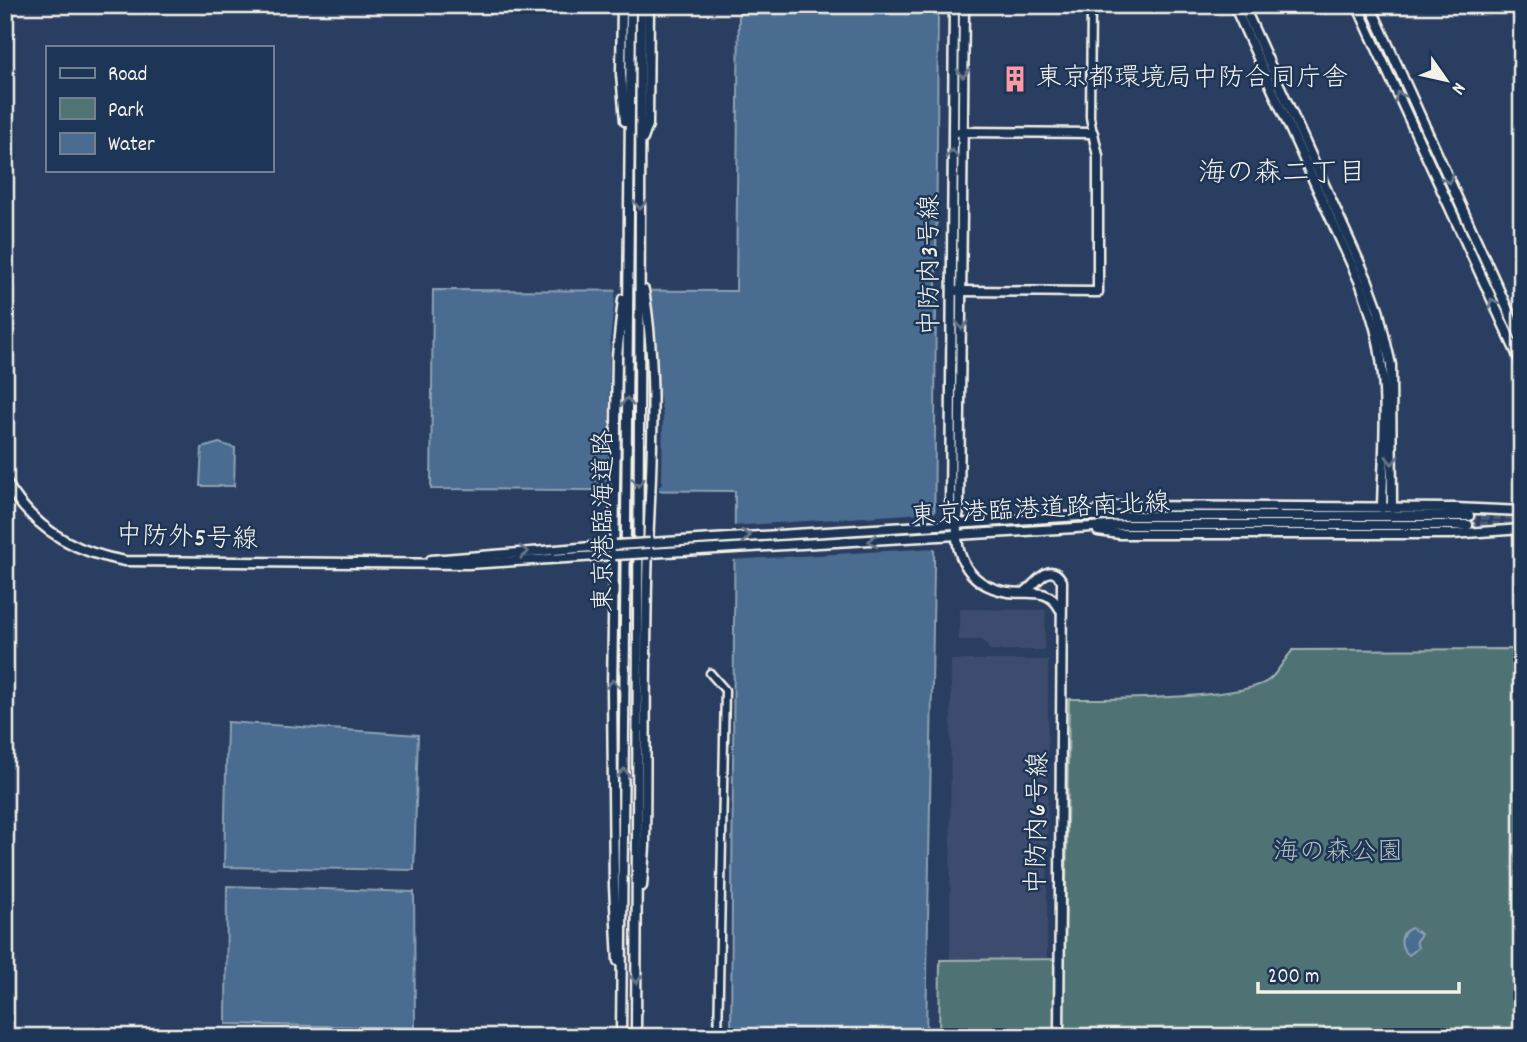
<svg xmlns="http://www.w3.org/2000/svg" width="1527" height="1042" font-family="Dekko,'Klee One',sans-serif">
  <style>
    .built { fill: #3d4b6e }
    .green { fill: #507374; stroke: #a2b2ae; stroke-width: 2 }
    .water { fill: #496c90; stroke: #8da1b3; stroke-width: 2 }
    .pier { fill: #2a3e61 }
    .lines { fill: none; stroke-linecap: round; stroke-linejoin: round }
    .secondary-tunnel { stroke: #485975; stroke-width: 8; stroke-dasharray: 8 4; stroke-linecap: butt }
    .street-casing { stroke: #f4f1e8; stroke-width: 11 }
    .secondary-casing { stroke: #f4f1e8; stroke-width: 13 }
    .street { stroke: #1d3557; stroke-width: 6 }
    .secondary { stroke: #1d3557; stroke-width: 8 }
    .secondary-bridge-casing { stroke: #f4f1e8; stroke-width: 13; stroke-linecap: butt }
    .secondary-bridge { stroke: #1d3557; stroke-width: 8 }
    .oneway { stroke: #68778a }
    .labels { text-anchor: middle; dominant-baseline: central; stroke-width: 5; stroke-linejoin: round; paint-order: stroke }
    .poi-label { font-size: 26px; fill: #f4f1e8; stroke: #1d3557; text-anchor: start }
    .street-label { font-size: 26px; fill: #f4f1e8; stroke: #1d3557 }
    .park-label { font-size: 26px; fill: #b2bfba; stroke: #1d3557 }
    .neighbourhood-label { font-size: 28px; fill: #f4f1e8; stroke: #1d3557 }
  </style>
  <rect width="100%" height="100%" fill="#2a3e61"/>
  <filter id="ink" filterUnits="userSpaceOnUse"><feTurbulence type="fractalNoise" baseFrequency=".0143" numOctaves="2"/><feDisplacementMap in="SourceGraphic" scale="14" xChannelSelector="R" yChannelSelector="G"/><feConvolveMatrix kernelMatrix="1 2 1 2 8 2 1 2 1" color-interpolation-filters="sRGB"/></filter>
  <g filter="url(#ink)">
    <g class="built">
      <polygon points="960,609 1046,610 1044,650 990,650 982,640 959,640"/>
      <polygon points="951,660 1048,660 1047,959 950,960"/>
    </g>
    <path class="green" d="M1522 649V1037H939L940 960 1065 959 1069 699C1105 699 1247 700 1270 679 1279 671 1285 658 1293 650Z"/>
    <g class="water">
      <polygon points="739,5 938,5 934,568 926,1037 731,1037 735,491 431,489 433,290 736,291"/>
      <polygon points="219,443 235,448 234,486 200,486 202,448"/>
      <polygon points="227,722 418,735 414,870 224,867"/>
      <polygon points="227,886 414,892 415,1028 226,1024"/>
      <path d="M1411 928 1421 934 1416 941 1418 948 1409 955C1399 947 1398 934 1411 928Z"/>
    </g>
    <g class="pier">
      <polygon points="616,288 651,288 658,389 663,416 662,485 659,486 659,494 612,495 612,490 608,489 610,340"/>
      <polygon points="938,512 937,548 731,560 731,526"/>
    </g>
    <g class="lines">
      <g class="secondary-tunnel">
        <polyline points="1469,516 1522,516"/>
        <polyline points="1468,525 1519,526"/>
      </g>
      <g class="street-casing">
        <g id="street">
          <polyline points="1091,5 1090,117 1093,133"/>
          <polyline points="710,673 725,690 718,1037"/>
        </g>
      </g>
      <g class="secondary-casing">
        <g id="secondary">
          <polyline points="622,5 621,74 625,121"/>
          <polyline points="954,5 950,510 956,524"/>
          <path d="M964 5 959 510C951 549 964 585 1008 592 1028 595 1048 586 1060 609"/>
          <path d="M1234 5 1361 285C1368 305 1376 326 1379 347 1389 399 1383 455 1382 508"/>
          <polyline points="1243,5 1367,279 1378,309 1391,365 1392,508"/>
          <polyline points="1357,5 1522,365"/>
          <polyline points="1370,5 1522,341"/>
          <polyline points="643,139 648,125 649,5"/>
          <polyline points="957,291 1098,292 1098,156 1093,133 959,132"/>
          <path d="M5 480C31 527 73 552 125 561L468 564 615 555"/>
          <polyline points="1094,512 1118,506 1455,508 1522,511"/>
          <polyline points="1098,531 1120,534 1452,534 1522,529"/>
          <polyline points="650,543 1081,516 1469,516"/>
          <polyline points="649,553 1126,525 1468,525"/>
          <polyline points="431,560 616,545"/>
          <path d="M1025 592C1037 584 1049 559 1062 581L1059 1037"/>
          <path d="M642 886 645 847C646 759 645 670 647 582 649 485 660 386 644 290"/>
          <polyline points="618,961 614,886 612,691 617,356 623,299"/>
          <polyline points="621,1037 631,5"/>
          <polyline points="636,1037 641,5"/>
        </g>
      </g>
      <use href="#street" class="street"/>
      <use href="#secondary" class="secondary"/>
      <g class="secondary-bridge-casing">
        <g id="secondary-bridge">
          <polyline points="616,545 650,543"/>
          <polyline points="615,555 649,553"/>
        </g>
      </g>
      <use href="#secondary-bridge" class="secondary-bridge"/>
    </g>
    <defs><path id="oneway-chevron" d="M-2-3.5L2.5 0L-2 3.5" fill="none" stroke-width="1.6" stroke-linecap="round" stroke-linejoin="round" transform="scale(1.75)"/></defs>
    <g class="oneway">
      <use href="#oneway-chevron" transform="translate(963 73) rotate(91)"/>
      <use href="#oneway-chevron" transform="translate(1399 96) rotate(-115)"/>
      <use href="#oneway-chevron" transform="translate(952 154) rotate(-90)"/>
      <use href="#oneway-chevron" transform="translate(1448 179) rotate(66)"/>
      <use href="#oneway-chevron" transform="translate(640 205) rotate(90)"/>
      <use href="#oneway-chevron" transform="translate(1493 303) rotate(-115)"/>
      <use href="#oneway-chevron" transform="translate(962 325) rotate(91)"/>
      <use href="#oneway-chevron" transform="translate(627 402) rotate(-90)"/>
      <use href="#oneway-chevron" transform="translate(1392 460) rotate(90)"/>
      <use href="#oneway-chevron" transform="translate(638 482) rotate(90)"/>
      <use href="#oneway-chevron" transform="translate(746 536) rotate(-3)"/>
      <use href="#oneway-chevron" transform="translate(873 541) rotate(176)"/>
      <use href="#oneway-chevron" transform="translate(524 552) rotate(-4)"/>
      <use href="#oneway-chevron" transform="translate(613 684) rotate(-90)"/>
      <use href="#oneway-chevron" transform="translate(624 773) rotate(-89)"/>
      <use href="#oneway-chevron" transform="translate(636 979) rotate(90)"/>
    </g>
  </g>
  <defs>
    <g id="building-bare" transform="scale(2.1)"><path d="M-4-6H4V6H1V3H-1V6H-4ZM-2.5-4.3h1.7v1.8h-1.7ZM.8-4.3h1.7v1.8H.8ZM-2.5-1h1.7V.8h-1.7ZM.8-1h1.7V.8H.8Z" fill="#ff9aa2" stroke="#1d3557" stroke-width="2.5" paint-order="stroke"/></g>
  </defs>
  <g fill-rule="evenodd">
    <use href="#building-bare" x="1015" y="79"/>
  </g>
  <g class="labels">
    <g class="poi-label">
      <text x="1036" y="79">東京都環境局中防合同庁舎</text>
    </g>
    <g class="street-label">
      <text transform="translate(931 265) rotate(-90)">中防内3号線</text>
      <text transform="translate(1040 511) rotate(-3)">東京港臨港道路南北線</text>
      <text transform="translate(605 521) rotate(-90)">東京港臨海道路</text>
      <text transform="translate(187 539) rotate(2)">中防外5号線</text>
      <text transform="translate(1039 823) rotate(-89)">中防内6号線</text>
    </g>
    <g class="park-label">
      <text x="1338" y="853">海の森公園</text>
    </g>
    <g class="neighbourhood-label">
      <text x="1282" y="176">海の森二丁目</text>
    </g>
  </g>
  <rect width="1527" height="1042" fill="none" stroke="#1d3557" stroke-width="28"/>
  <rect x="14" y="14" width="1499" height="1014" fill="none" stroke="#f4f1e8" stroke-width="2.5" filter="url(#ink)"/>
  <rect x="46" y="46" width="228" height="126" fill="#1d3557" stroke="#738091" stroke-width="2"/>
  <rect x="60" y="68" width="35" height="10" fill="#1d3557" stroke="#738091" stroke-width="2"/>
  <text x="108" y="80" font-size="21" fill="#f4f1e8">Road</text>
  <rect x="60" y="98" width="35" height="21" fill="#507374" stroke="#738091" stroke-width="2"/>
  <text x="108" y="116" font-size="21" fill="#f4f1e8">Park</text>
  <rect x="60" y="133" width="35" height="21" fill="#496c90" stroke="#738091" stroke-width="2"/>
  <text x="108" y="150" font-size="21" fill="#f4f1e8">Water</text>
  <g transform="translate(1446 80) rotate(124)" stroke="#1d3557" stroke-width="5" paint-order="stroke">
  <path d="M0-5L12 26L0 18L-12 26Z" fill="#f4f1e8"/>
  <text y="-10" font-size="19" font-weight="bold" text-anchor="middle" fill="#f4f1e8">N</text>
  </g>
  <path d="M1258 982v10h201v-10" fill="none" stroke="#f4f1e8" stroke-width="3.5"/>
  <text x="1268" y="982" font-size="21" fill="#f4f1e8" stroke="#1d3557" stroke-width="5" paint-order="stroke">200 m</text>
</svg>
